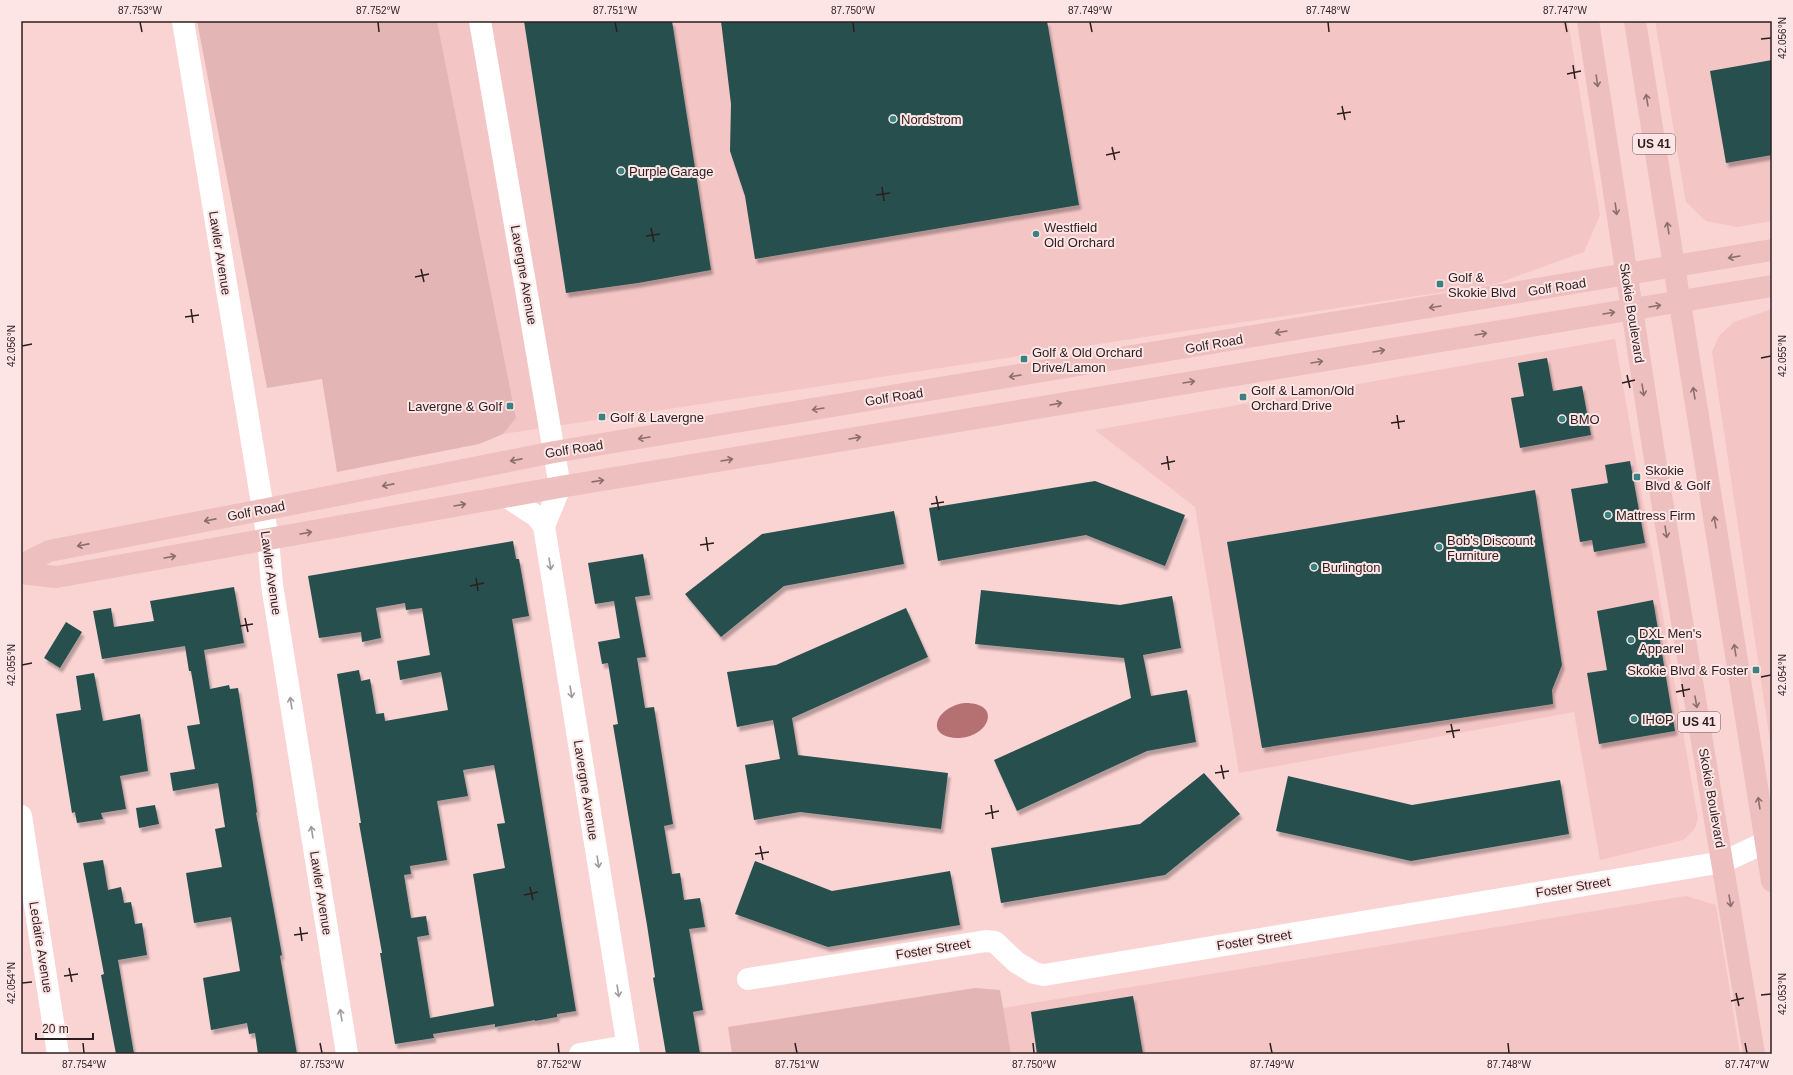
<svg xmlns="http://www.w3.org/2000/svg" width="1793" height="1075" font-family="Arial,sans-serif">
  <style>
    .built { fill: #f4c5c5 }
    .green { fill: #e3b5b5 }
    .water { fill: #b57071 }
    .building { fill: #284f4e; fill-rule: evenodd; filter: url(#shadow) }
    .lines { fill: none; stroke-linecap: round; stroke-linejoin: round }
    .minor { stroke: #fff; stroke-width: 22 }
    .major { stroke: #eebfbf; stroke-width: 22 }
    .oneway { stroke: #8d6e6e }
    .oneway2 { stroke: #a09a9a }
    .ticks { fill: none; stroke: #2c1e1e; stroke-width: 1.5 }
    .poi-dot { fill: #3a8280; stroke: #fde5e5; stroke-width: 1.5 }
    .labels { text-anchor: middle; dominant-baseline: central; stroke-width: 4; stroke-linejoin: round; paint-order: stroke }
    .shield { fill: #fde5e5; stroke: #6b5a5a; stroke-width: 1 }
    .shield-label { font-size: 12px; font-weight: bold; fill: #2c1e1e }
    .poi-label { font-size: 13px; fill: #2c1e1e; stroke: #fde5e5; text-anchor: start }
    .street-label { font-size: 13px; fill: #2c1e1e; stroke: #fde5e5 }
    .neatline { fill: none; stroke: #2c1e1e; stroke-width: 1.5 }
    .ticks-label { font-size: 10px; text-anchor: middle; fill: #2c1e1e }
  </style>
  <defs>
    <filter id="shadow"><feDropShadow dx="2.5" dy="4.5" stdDeviation="1" flood-color="#0004"/></filter>
  </defs>
  <rect width="100%" height="100%" fill="#fad3d3"/>
  <g class="built">
    <polygon points="437,21 1568,21 1600,215 1584,252 1496,284 503,434 516,418"/>
    <polygon points="1655,21 1772,21 1772,221 1737,227 1706,221 1686,202"/>
    <polygon points="1772,309 1772,754 1712,352 1719,336 1734,322"/>
    <polygon points="1615,339 1698,819 1694,830 1683,840 1600,860 1574,712 1239,773 1195,507 1095,430"/>
    <polygon points="1686,896 1716,905 1740,1054 1011,1054 1003,1008"/>
  </g>
  <g class="green">
    <polygon points="197,21 437,21 516,418 503,434 479,444 337,472 322,379 267,388"/>
    <polygon points="975,988 1000,990 1011,1054 732,1054 728,1027"/>
  </g>
  <path class="water" d="M965 703C1004 703 988 739 956 738 923 736 937 706 965 703Z"/>
  <g class="building">
    <polygon points="524,21 672,21 711,270 638,283 566,293"/>
    <polygon points="721,21 1047,21 1079,205 755,259 745,196 730,151 731,104"/>
    <polygon points="1772,60 1772,155 1726,163 1710,71"/>
    <polygon points="1547,358 1553,391 1582,386 1591,435 1520,448 1511,398 1524,396 1518,363"/>
    <polygon points="1630,461 1645,543 1594,552 1592,540 1580,542 1571,489 1608,483 1605,465"/>
    <polygon points="1095,481 1185,515 1165,566 1086,535 938,561 929,508"/>
    <polygon points="1535,490 1562,665 1552,690 1553,704 1262,748 1227,542"/>
    <polygon points="894,511 904,564 784,586 721,637 685,594 762,534"/>
    <path d="M513 541 516 559H519L529 616 512 619 576 1011 557 1014V1017L535 1021V1020L495 1027V1024L433 1034 434 1038 395 1044 380 953H382L359 823H361L337 674 359 670 361 681 370 679 376 714 384 713 385 721 448 710 441 672 400 680 397 661 430 655 422 608 406 610 405 603 376 608 381 638 362 642 361 632 319 638 308 576ZM494 765 505 823 497 824 505 868 473 874 494 1006 430 1018 417 937 429 935 426 916 411 918 404 875 411 874 410 866 447 860 437 801 468 796 463 770Z"/>
    <polygon points="643,554 650,595 635,597 646,657 637,658 645,708 654,707 673,824 664,826 672,874 680,873 684,900 700,898 705,927 689,929 703,1010 693,1012 700,1054 666,1054 653,978 655,977 647,925 613,725 618,724 608,663 602,664 598,642 620,638 614,601 595,604 588,563"/>
    <polygon points="234,587 244,643 204,650 210,689 229,685 230,689 238,688 252,777 257,812 256,813 275,916 282,955 280,956 297,1054 258,1054 255,1033 249,1034 247,1023 211,1030 203,978 240,971 231,917 194,923 186,873 222,867 215,829 225,827 218,783 173,791 170,773 195,769 187,726 200,724 191,671 189,671 185,646 102,659 93,611 111,608 114,627 154,621 150,601"/>
    <polygon points="981,590 1120,605 1172,596 1181,648 1143,655 1151,696 1187,690 1196,742 1147,751 1017,811 994,760 1131,698 1124,658 975,644"/>
    <polygon points="1653,600 1675,731 1599,744 1587,673 1607,670 1597,611"/>
    <polygon points="906,608 928,657 792,718 798,755 948,773 941,829 800,812 754,820 745,765 780,759 773,720 737,727 727,672 776,665"/>
    <polygon points="66,622 82,632 60,668 44,658"/>
    <polygon points="94,673 103,721 140,714 148,771 120,776 126,809 101,813 103,819 77,823 75,812 72,813 56,714 81,710 76,676"/>
    <polygon points="1204,773 1240,814 1165,875 1001,903 991,848 1140,824"/>
    <polygon points="1288,776 1412,805 1560,780 1569,834 1411,861 1276,831"/>
    <polygon points="155,805 159,824 139,828 136,808"/>
    <polygon points="103,860 108,890 121,887 124,903 131,902 135,924 142,923 147,955 118,960 134,1054 116,1054 101,975 104,974 83,863"/>
    <polygon points="755,861 832,891 950,871 960,925 828,947 735,914"/>
    <polygon points="1133,996 1143,1054 1037,1054 1031,1012"/>
  </g>
  <g class="lines">
    <g class="minor">
      <polyline points="183,21 268,540 272,585 347,1054"/>
      <polyline points="480,21 560,487 544,526 629,1054"/>
      <polyline points="507,497 536,516 544,526"/>
      <polyline points="21,816 58,1054"/>
      <polyline points="748,979 986,941 995,942 1016,962 1034,973 1044,975 1056,973 1723,862 1766,842 1772,841"/>
      <polyline points="580,1054 627,1046"/>
    </g>
    <g class="major">
      <polyline points="1588,21 1653,447 1754,1054"/>
      <polyline points="1635,21 1772,881"/>
      <polyline points="21,565 49,551 262,510 554,452 1772,250"/>
      <polyline points="21,573 56,577 560,487 1772,286"/>
    </g>
  </g>
  <defs><path id="oneway-shaft" d="M-6 0H5M1.5-3L5.5 0L1.5 3" fill="none" stroke-width="1.6" stroke-linecap="round" stroke-linejoin="round"/></defs>
  <g class="oneway">
    <use href="#oneway-shaft" transform="translate(1597 81) rotate(82)"/>
    <use href="#oneway-shaft" transform="translate(1647 100) rotate(-99)"/>
    <use href="#oneway-shaft" transform="translate(1616 209) rotate(82)"/>
    <use href="#oneway-shaft" transform="translate(1668 228) rotate(-99)"/>
    <use href="#oneway-shaft" transform="translate(1734 257) rotate(170)"/>
    <use href="#oneway-shaft" transform="translate(1655 306) rotate(-9)"/>
    <use href="#oneway-shaft" transform="translate(1435 307) rotate(171)"/>
    <use href="#oneway-shaft" transform="translate(1609 313) rotate(-9)"/>
    <use href="#oneway-shaft" transform="translate(1281 332) rotate(170)"/>
    <use href="#oneway-shaft" transform="translate(1481 334) rotate(-9)"/>
    <use href="#oneway-shaft" transform="translate(1379 351) rotate(-10)"/>
    <use href="#oneway-shaft" transform="translate(1317 362) rotate(-9)"/>
    <use href="#oneway-shaft" transform="translate(1015 376) rotate(171)"/>
    <use href="#oneway-shaft" transform="translate(1189 382) rotate(-9)"/>
    <use href="#oneway-shaft" transform="translate(1643 390) rotate(81)"/>
    <use href="#oneway-shaft" transform="translate(1694 393) rotate(-99)"/>
    <use href="#oneway-shaft" transform="translate(1056 404) rotate(-10)"/>
    <use href="#oneway-shaft" transform="translate(818 409) rotate(171)"/>
    <use href="#oneway-shaft" transform="translate(644 438) rotate(171)"/>
    <use href="#oneway-shaft" transform="translate(855 438) rotate(-10)"/>
    <use href="#oneway-shaft" transform="translate(516 460) rotate(169)"/>
    <use href="#oneway-shaft" transform="translate(727 460) rotate(-10)"/>
    <use href="#oneway-shaft" transform="translate(598 481) rotate(-8)"/>
    <use href="#oneway-shaft" transform="translate(388 485) rotate(169)"/>
    <use href="#oneway-shaft" transform="translate(460 505) rotate(-10)"/>
    <use href="#oneway-shaft" transform="translate(210 520) rotate(169)"/>
    <use href="#oneway-shaft" transform="translate(1715 522) rotate(-99)"/>
    <use href="#oneway-shaft" transform="translate(1666 532) rotate(81)"/>
    <use href="#oneway-shaft" transform="translate(306 533) rotate(-10)"/>
    <use href="#oneway-shaft" transform="translate(83 545) rotate(169)"/>
    <use href="#oneway-shaft" transform="translate(170 557) rotate(-10)"/>
    <use href="#oneway-shaft" transform="translate(1735 650) rotate(-99)"/>
    <use href="#oneway-shaft" transform="translate(1696 702) rotate(80)"/>
    <use href="#oneway-shaft" transform="translate(1759 803) rotate(-99)"/>
    <use href="#oneway-shaft" transform="translate(1730 901) rotate(81)"/>
  </g>
  <g class="oneway2">
    <use href="#oneway-shaft" transform="translate(550 564) rotate(81)"/>
    <use href="#oneway-shaft" transform="translate(571 692) rotate(81)"/>
    <use href="#oneway-shaft" transform="translate(291 703) rotate(-99)"/>
    <use href="#oneway-shaft" transform="translate(312 832) rotate(-99)"/>
    <use href="#oneway-shaft" transform="translate(598 862) rotate(81)"/>
    <use href="#oneway-shaft" transform="translate(618 991) rotate(81)"/>
    <use href="#oneway-shaft" transform="translate(341 1015) rotate(-99)"/>
  </g>
  <path class="ticks" d="M140 22 142 32M378 22 379 32M615 22 617 32M853 22 854 32M1090 22 1092 32M1328 22 1329 32M1565 22 1567 32M1761 39 1771 38M1573 65 1575 79M1567 74 1581 71M1342 106 1345 120M1337 114 1351 112M1112 147 1115 160M1106 155 1120 152M882 187 884 201M876 195 890 193M651 228 654 242M646 236 660 234M421 269 424 282M415 277 429 274M191 309 193 323M185 317 199 315M22 346 32 344M1761 358 1771 356M1627 375 1630 388M1622 383 1635 380M1397 415 1399 429M1391 423 1405 421M1167 456 1169 470M1161 464 1175 461M936 496 939 510M931 504 944 502M706 537 708 551M700 545 714 543M476 578 478 591M470 586 484 583M245 618 248 632M240 626 253 624M22 665 32 663M1761 677 1771 675M1682 684 1684 697M1676 692 1690 689M1451 724 1454 738M1446 732 1460 730M1221 765 1224 779M1215 773 1229 771M991 805 993 819M985 814 999 811M760 846 763 860M755 854 769 852M530 887 533 900M524 895 538 892M300 927 302 941M294 935 308 933M69 968 72 982M64 976 78 974M22 983 32 982M1736 993 1739 1006M1761 995 1771 994M1731 1001 1744 998M83 1043 84 1053M320 1043 322 1053M558 1043 559 1053M795 1043 797 1053M1033 1043 1034 1053M1270 1043 1272 1053M1508 1043 1509 1053M1745 1043 1747 1053"/>
  <g class="poi-dot">
    <circle cx="893" cy="119" r="4"/>
    <circle cx="621" cy="171" r="4"/>
    <circle cx="1036" cy="234" r="4"/>
    <rect x="1436" y="280" width="8" height="8" rx="2"/>
    <rect x="1020" y="355" width="8" height="8" rx="2"/>
    <rect x="1239" y="393" width="8" height="8" rx="2"/>
    <rect x="506" y="402" width="8" height="8" rx="2"/>
    <rect x="598" y="413" width="8" height="8" rx="2"/>
    <circle cx="1562" cy="419" r="4"/>
    <rect x="1633" y="473" width="8" height="8" rx="2"/>
    <circle cx="1608" cy="515" r="4"/>
    <circle cx="1439" cy="547" r="4"/>
    <circle cx="1314" cy="567" r="4"/>
    <circle cx="1631" cy="640" r="4"/>
    <rect x="1752" y="666" width="8" height="8" rx="2"/>
    <circle cx="1634" cy="719" r="4"/>
  </g>
  <g class="labels">
    <g class="shield">
      <rect x="1633" y="134" width="42" height="20" rx="3"/>
      <rect x="1678" y="712" width="42" height="20" rx="3"/>
    </g>
    <g class="shield-label">
      <text x="1654" y="144">US 41</text>
      <text x="1699" y="722">US 41</text>
    </g>
    <g class="poi-label">
      <text x="901" y="119">Nordstrom</text>
      <text x="629" y="171">Purple Garage</text>
      <text x="1044" y="227">Westfield<tspan x="1044" dy="15">Old Orchard</tspan></text>
      <text x="1448" y="277">Golf &amp;<tspan x="1448" dy="15">Skokie Blvd</tspan></text>
      <text x="1032" y="352">Golf &amp; Old Orchard<tspan x="1032" dy="15">Drive/Lamon</tspan></text>
      <text x="1251" y="390">Golf &amp; Lamon/Old<tspan x="1251" dy="15">Orchard Drive</tspan></text>
      <text x="502" y="406" text-anchor="end">Lavergne &amp; Golf</text>
      <text x="610" y="417">Golf &amp; Lavergne</text>
      <text x="1570" y="419">BMO</text>
      <text x="1645" y="470">Skokie<tspan x="1645" dy="15">Blvd &amp; Golf</tspan></text>
      <text x="1616" y="515">Mattress Firm</text>
      <text x="1447" y="540">Bob's Discount<tspan x="1447" dy="15">Furniture</tspan></text>
      <text x="1322" y="567">Burlington</text>
      <text x="1639" y="633">DXL Men's<tspan x="1639" dy="15">Apparel</tspan></text>
      <text x="1748" y="670" text-anchor="end">Skokie Blvd &amp; Foster</text>
      <text x="1642" y="719">IHOP</text>
    </g>
    <g class="street-label">
      <text transform="translate(220 253) rotate(81)">Lawler Avenue</text>
      <text transform="translate(524 275) rotate(80)">Lavergne Avenue</text>
      <text transform="translate(1557 287) rotate(-9)">Golf Road</text>
      <text transform="translate(1632 313) rotate(81)">Skokie Boulevard</text>
      <text transform="translate(1214 344) rotate(-10)">Golf Road</text>
      <text transform="translate(894 397) rotate(-9)">Golf Road</text>
      <text transform="translate(574 449) rotate(-9)">Golf Road</text>
      <text transform="translate(256 511) rotate(-11)">Golf Road</text>
      <text transform="translate(271 573) rotate(82)">Lawler Avenue</text>
      <text transform="translate(586 790) rotate(81)">Lavergne Avenue</text>
      <text transform="translate(1712 798) rotate(80)">Skokie Boulevard</text>
      <text transform="translate(1573 887) rotate(-9)">Foster Street</text>
      <text transform="translate(321 893) rotate(81)">Lawler Avenue</text>
      <text transform="translate(1254 940) rotate(-9)">Foster Street</text>
      <text transform="translate(41 947) rotate(81)">Leclaire Avenue</text>
      <text transform="translate(933 949) rotate(-9)">Foster Street</text>
    </g>
  </g>
  <rect width="1793" height="1075" fill="none" stroke="#fde5e5" stroke-width="44"/>
  <path d="M36 1033v6h57v-6" fill="none" stroke="#2c1e1e" stroke-width="2"/>
  <text x="42" y="1033" font-size="12" fill="#2c1e1e" stroke="#fde5e5" stroke-width="3" paint-order="stroke">20 m</text>
  <rect x="22" y="22" width="1749" height="1031" class="neatline"/>
  <g class="ticks-label">
    <text x="140" y="14">87.753°W</text>
    <text x="378" y="14">87.752°W</text>
    <text x="615" y="14">87.751°W</text>
    <text x="853" y="14">87.750°W</text>
    <text x="1090" y="14">87.749°W</text>
    <text x="1328" y="14">87.748°W</text>
    <text x="1565" y="14">87.747°W</text>
    <text transform="translate(1782 38) rotate(-90)" y="4">42.056°N</text>
    <text transform="translate(11 346) rotate(-90)" y="4">42.056°N</text>
    <text transform="translate(1782 356) rotate(-90)" y="4">42.055°N</text>
    <text transform="translate(11 665) rotate(-90)" y="4">42.055°N</text>
    <text transform="translate(1782 675) rotate(-90)" y="4">42.054°N</text>
    <text transform="translate(11 983) rotate(-90)" y="4">42.054°N</text>
    <text transform="translate(1782 994) rotate(-90)" y="4">42.053°N</text>
    <text x="84" y="1068">87.754°W</text>
    <text x="322" y="1068">87.753°W</text>
    <text x="559" y="1068">87.752°W</text>
    <text x="797" y="1068">87.751°W</text>
    <text x="1034" y="1068">87.750°W</text>
    <text x="1272" y="1068">87.749°W</text>
    <text x="1509" y="1068">87.748°W</text>
    <text x="1747" y="1068">87.747°W</text>
  </g>
</svg>
